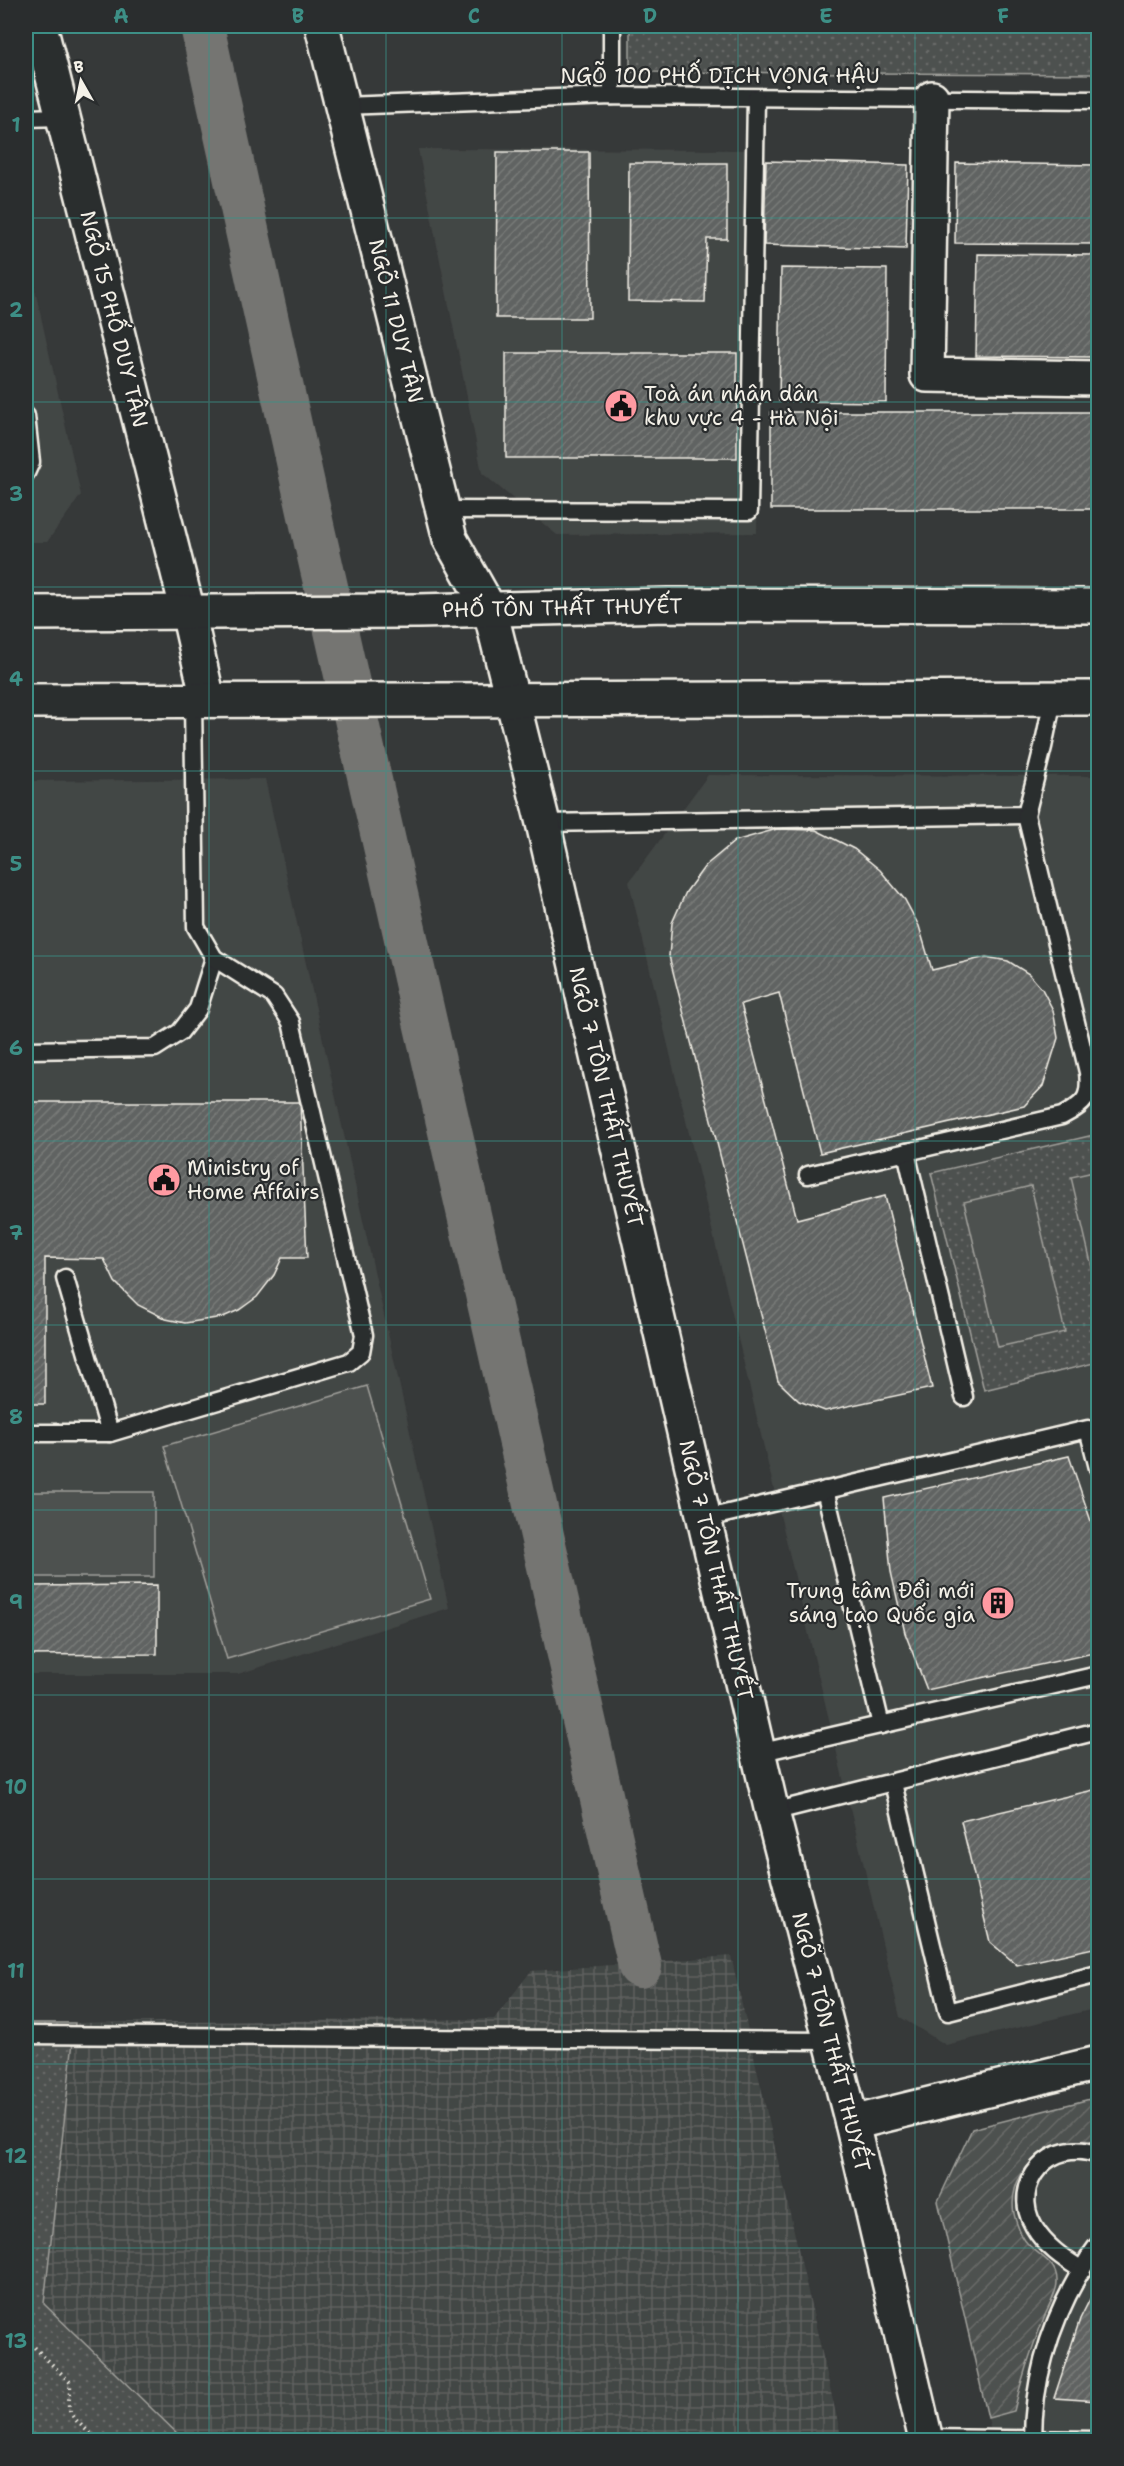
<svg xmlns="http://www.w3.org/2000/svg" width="1124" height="2466" font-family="'Shantell Sans',sans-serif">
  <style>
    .built { fill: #434645 }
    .industrial { fill: url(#industrial-grid) }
    .grass { fill: url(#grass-dots); stroke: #a1a19c; stroke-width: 1.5 }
    .garden { fill: url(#garden-furrows); stroke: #a1a19c; stroke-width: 1.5 }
    .pitch { fill: #4e514f; stroke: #a1a19c; stroke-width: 1.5 }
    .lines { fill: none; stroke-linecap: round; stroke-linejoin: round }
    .canal { stroke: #757572; stroke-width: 44 }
    .building { fill: url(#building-hatch); stroke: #f4f1e8; stroke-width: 1.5 }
    .lane-casing { stroke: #f4f1e8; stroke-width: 21 }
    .street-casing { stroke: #f4f1e8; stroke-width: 38 }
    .secondary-casing { stroke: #f4f1e8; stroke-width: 38 }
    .path { stroke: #f4f1e8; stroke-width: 4; stroke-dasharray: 1.5 4.5; stroke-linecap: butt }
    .lane { stroke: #2a2d2e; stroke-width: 16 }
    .street { stroke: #2a2d2e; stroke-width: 33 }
    .secondary { stroke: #2a2d2e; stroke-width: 33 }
    .grid { fill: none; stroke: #3d8f86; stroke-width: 1.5; stroke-opacity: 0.55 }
    .labels { text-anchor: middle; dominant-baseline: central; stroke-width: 4.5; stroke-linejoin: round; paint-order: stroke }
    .street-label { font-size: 21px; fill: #f4f1e8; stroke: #2a2d2e }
    .poi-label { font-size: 21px; fill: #f4f1e8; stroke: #2a2d2e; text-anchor: start }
    .neatline { fill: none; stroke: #3d8f86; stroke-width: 2 }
    .grid-label { font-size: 20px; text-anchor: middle; font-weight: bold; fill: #3d8f86 }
  </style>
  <defs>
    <pattern id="industrial-grid" width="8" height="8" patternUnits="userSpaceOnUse" patternTransform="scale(1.5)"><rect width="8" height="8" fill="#434645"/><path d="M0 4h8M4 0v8" fill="none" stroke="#5f6160"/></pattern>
    <pattern id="grass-dots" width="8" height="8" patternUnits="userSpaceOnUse" patternTransform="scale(1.5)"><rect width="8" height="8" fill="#4e514f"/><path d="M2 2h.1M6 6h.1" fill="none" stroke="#686a68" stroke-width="1.8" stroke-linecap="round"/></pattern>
    <pattern id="garden-furrows" width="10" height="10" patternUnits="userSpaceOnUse" patternTransform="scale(1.5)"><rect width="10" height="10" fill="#4e514f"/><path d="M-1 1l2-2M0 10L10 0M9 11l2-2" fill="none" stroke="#686a68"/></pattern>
    <pattern id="building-hatch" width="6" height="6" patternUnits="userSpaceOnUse" patternTransform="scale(1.5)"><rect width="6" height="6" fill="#616362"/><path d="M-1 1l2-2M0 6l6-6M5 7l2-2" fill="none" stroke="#787a78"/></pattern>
  </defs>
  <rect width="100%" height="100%" fill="#363939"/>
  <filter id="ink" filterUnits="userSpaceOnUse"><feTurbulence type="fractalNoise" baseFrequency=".0167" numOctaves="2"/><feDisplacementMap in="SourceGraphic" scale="12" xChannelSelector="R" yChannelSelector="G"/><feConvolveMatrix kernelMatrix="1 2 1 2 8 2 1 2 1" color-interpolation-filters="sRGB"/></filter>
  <g filter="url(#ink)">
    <g class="built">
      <polygon points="418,149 761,150 757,533 557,535 482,473"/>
      <polygon points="26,250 81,495 47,542 26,542"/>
      <polygon points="708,775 1098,776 1098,2008 946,2045 900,2017 629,882"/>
      <polygon points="265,779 449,1608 238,1674 26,1674 26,781"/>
      <polygon points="1098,2097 1098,2440 993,2440 938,2201 972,2129"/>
    </g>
    <polygon class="industrial" points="731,1956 842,2440 184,2440 44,2304 75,2023 494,2019 531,1971"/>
    <g class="grass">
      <polygon points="630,26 1098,26 1098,74 630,72"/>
      <polygon points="1098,1134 1098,1362 984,1390 931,1173"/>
      <polygon points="26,2023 75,2023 44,2304 184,2440 26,2440"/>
    </g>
    <path class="garden" d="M1098 2097V2142C1052 2132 998 2174 1017 2224 1019 2230 1023 2239 1028 2244 1039 2256 1058 2263 1057 2282 1057 2294 1047 2309 1043 2320 1031 2350 1021 2380 1014 2411L988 2418 938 2201 972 2129Z"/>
    <g class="pitch">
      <polygon points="1098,1171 1098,1293 1071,1177"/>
      <polygon points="1031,1186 1065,1332 998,1347 964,1202"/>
      <polygon points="367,1386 430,1599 227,1659 164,1446"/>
      <rect x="26" y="1492" width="128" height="85"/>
    </g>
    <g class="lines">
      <polyline class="canal" points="202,26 314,534 640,1966"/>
    </g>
    <g class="building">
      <polygon points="497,152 589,152 590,318 496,318"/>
      <polygon points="766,161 908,165 906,249 764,245"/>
      <polygon points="629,163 727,163 727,239 707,239 705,302 628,301"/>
      <polygon points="956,163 1098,165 1098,244 955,243"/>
      <polygon points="978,254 1098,255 1098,357 976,356"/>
      <polygon points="781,268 887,269 886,402 779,401"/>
      <rect x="506" y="353" width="231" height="105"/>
      <rect x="771" y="412" width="327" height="97"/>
      <polygon points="777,829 816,830 854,849 880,870 905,900 919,926 932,970 986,957 1008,961 1029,974 1042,989 1053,1010 1058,1038 1043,1086 1024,1106 820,1153 779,993 741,1004 797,1219 885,1196 932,1388 825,1411 799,1401 778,1381 669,956 672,923 686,892 705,866 735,841"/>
      <polygon points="26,1102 300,1102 307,1258 282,1258 274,1275 257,1297 239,1310 223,1317 185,1323 166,1319 138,1305 115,1282 104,1259 45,1258 45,1404 26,1404"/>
      <polygon points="1069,1456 1098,1542 1098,1652 927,1690 905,1633 891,1572 884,1498"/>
      <polygon points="157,1585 157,1654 26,1655 26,1586"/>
      <polygon points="1098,1789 1098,1947 1017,1965 990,1942 961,1821"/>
      <polygon points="1098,2283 1098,2401 1054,2398 1080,2319"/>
    </g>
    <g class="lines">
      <g class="lane-casing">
        <g id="lane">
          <polyline points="612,26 612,96"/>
          <polyline points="343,106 612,96 1098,100"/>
          <polyline points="26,118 62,117"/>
          <polyline points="26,416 31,462 26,473"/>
          <polyline points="443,510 749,511 756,98"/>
          <polyline points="543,823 1026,815 1043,747 1053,699"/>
          <polyline points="26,1050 155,1048 180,1032 198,1009 214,958"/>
          <polyline points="906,1152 964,1397"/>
          <path d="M808 1175 1062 1116C1085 1104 1091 1098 1088 1072L1026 815"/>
          <polyline points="65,1278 110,1433"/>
          <polyline points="26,1433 110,1433 349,1362 361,1352 364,1335 291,1022 274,996 214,958 196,927 193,700"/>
          <polyline points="825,1490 881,1725"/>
          <polyline points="703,1519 1088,1429 1098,1468"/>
          <polyline points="758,1753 1098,1675"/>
          <polyline points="893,1783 948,2012 1098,1974"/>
          <polyline points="772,1812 1098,1731"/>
          <polyline points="26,2035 831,2041"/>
          <path d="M1082 2270C1064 2259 1045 2246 1034 2227 1008 2183 1052 2136 1098 2155"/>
          <polyline points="925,2438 1098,2440"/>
          <path d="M1033 2439C1033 2380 1049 2327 1078 2276 1085 2265 1090 2254 1098 2245"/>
        </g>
      </g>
      <g class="street-casing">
        <g id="street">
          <polyline points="40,26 188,612 208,700"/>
          <polyline points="322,26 450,539 490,610 543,823 772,1812 852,2123 926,2440"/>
          <polyline points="932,98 927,375 1098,378"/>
          <polyline points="852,2123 1098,2063"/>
        </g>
      </g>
      <g class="secondary-casing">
        <g id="secondary">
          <polyline points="26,613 418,611 668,605 1098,606"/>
          <polyline points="26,701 1098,698"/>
        </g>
      </g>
      <path class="path" d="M26 2339 70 2382C71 2391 68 2399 69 2407 70 2419 90 2432 98 2440"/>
      <use href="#lane" class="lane"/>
      <use href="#street" class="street"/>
      <use href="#secondary" class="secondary"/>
    </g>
  </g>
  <path class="grid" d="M209 26V2440M386 26V2440M562 26V2440M738 26V2440M915 26V2440M26 218H1098M26 402H1098M26 587H1098M26 771H1098M26 956H1098M26 1141H1098M26 1325H1098M26 1510H1098M26 1695H1098M26 1879H1098M26 2064H1098M26 2248H1098"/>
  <defs>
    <g id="civic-disc" transform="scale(1.725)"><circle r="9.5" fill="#ff9aa2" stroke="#2a2d2e"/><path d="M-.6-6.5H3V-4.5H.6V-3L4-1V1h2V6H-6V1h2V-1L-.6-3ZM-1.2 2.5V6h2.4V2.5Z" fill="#111"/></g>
    <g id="building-disc" transform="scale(1.725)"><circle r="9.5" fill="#ff9aa2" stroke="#2a2d2e"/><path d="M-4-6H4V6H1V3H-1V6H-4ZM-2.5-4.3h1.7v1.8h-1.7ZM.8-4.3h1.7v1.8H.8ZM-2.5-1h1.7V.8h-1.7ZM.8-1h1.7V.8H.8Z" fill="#111"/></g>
  </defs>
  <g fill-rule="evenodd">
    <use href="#civic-disc" x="621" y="406"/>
    <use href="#civic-disc" x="164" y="1180"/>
    <use href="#building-disc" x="998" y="1603"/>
  </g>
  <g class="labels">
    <g class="street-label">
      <text x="720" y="76">NGÕ 100 PHỐ DỊCH VỌNG HẬU</text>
      <text transform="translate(114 319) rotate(76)">NGÕ 15 PHỐ DUY TÂN</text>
      <text transform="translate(396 321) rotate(76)">NGÕ 11 DUY TÂN</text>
      <text transform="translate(562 608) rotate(-1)">PHỐ TÔN THẤT THUYẾT</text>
      <text transform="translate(606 1097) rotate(77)">NGÕ 7 TÔN THẤT THUYẾT</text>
      <text transform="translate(716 1570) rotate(77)">NGÕ 7 TÔN THẤT THUYẾT</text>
      <text transform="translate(831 2042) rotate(76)">NGÕ 7 TÔN THẤT THUYẾT</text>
    </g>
    <g class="poi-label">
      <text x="644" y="394">Toà án nhân dân<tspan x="644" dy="24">khu vực 4 - Hà Nội</tspan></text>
      <text x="187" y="1168">Ministry of<tspan x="187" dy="24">Home Affairs</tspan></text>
      <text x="975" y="1591" text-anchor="end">Trung tâm Đổi mới<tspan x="975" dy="24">sáng tạo Quốc gia</tspan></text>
    </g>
  </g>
  <rect width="1124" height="2466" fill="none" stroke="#2a2d2e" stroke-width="66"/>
  <g transform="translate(81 81) rotate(351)" stroke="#2a2d2e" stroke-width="4.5" paint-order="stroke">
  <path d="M0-4.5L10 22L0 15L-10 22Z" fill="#f4f1e8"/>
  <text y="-9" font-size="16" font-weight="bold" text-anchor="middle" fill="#f4f1e8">B</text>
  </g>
  <rect x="33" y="33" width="1058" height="2400" class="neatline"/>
  <g class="grid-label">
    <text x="121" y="23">A</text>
    <text x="298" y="23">B</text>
    <text x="474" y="23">C</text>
    <text x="650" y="23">D</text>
    <text x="826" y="23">E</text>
    <text x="1003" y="23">F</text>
    <text x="16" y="132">1</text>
    <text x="16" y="317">2</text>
    <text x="16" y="501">3</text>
    <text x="16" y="686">4</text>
    <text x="16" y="871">5</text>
    <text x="16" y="1055">6</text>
    <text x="16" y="1240">7</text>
    <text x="16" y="1424">8</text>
    <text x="16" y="1609">9</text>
    <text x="16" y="1794">10</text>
    <text x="16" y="1978">11</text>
    <text x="16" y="2163">12</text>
    <text x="16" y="2348">13</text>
  </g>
</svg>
